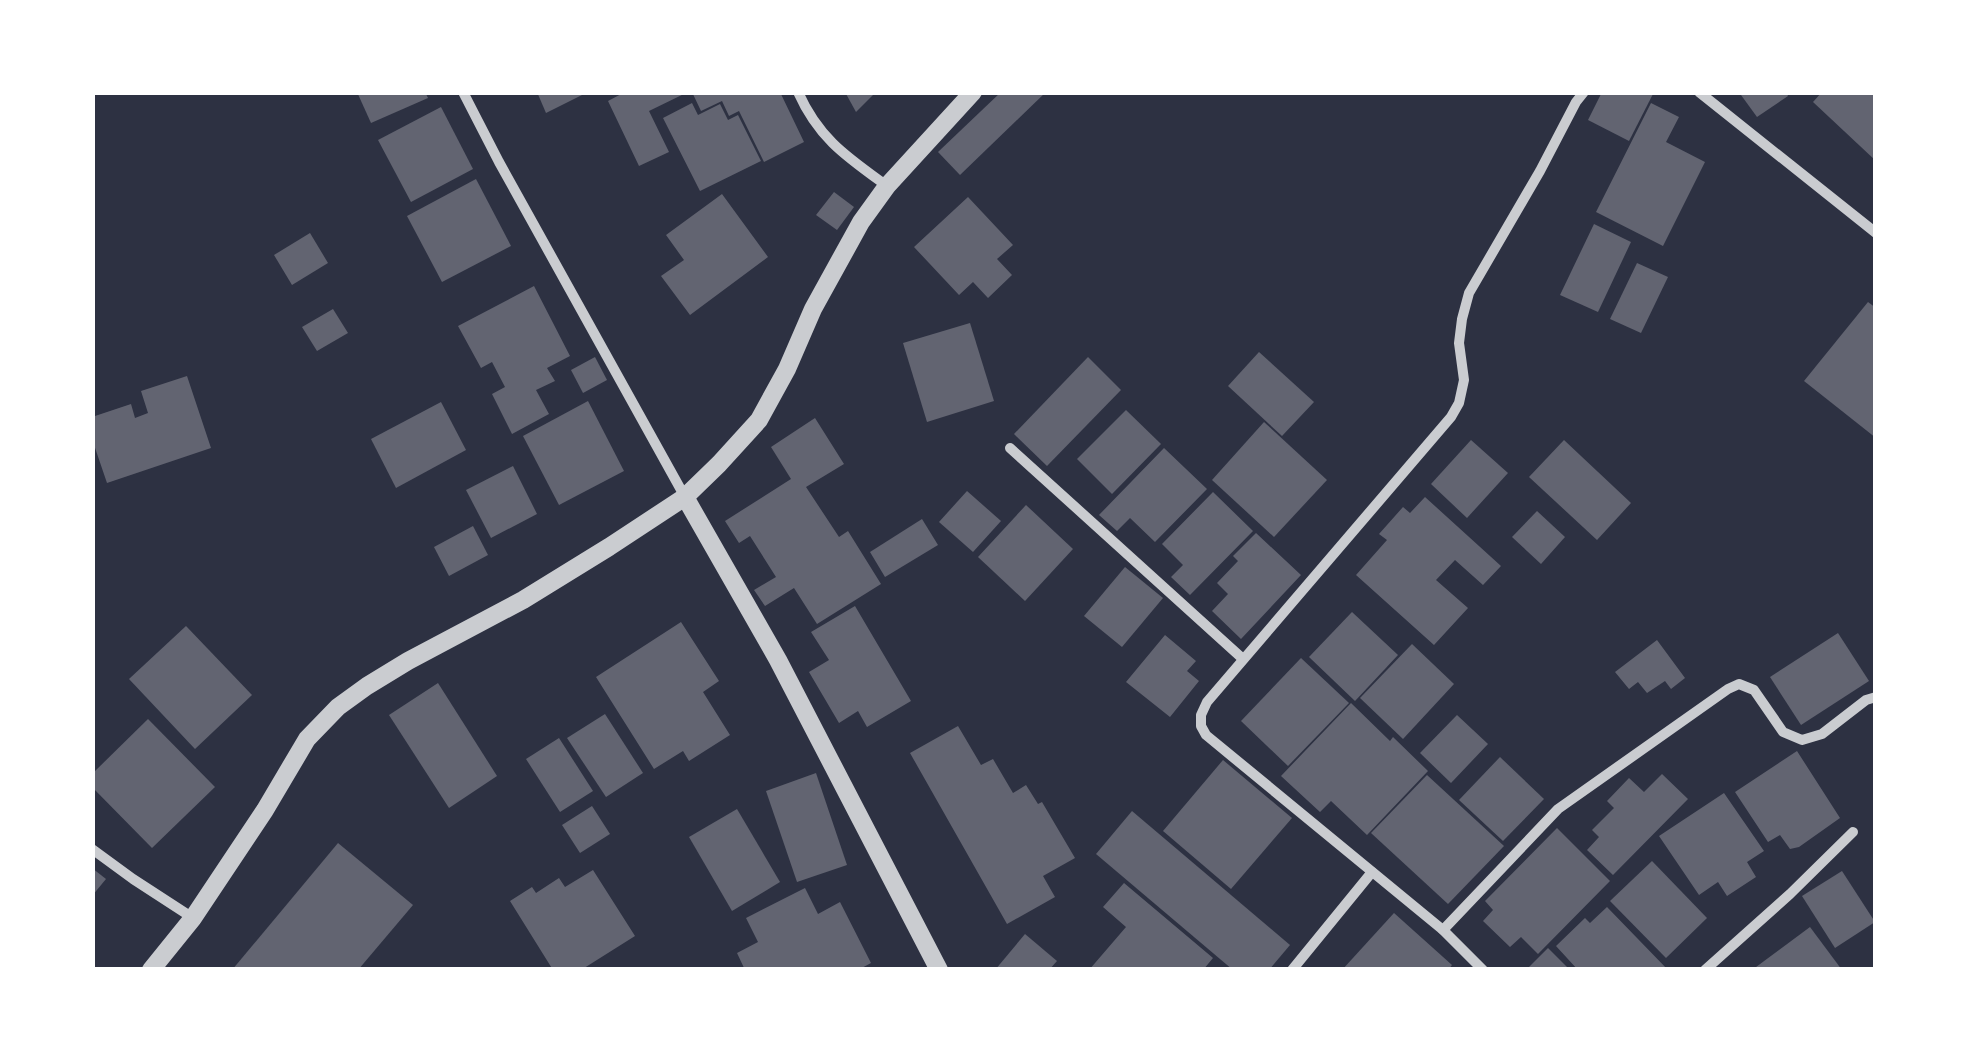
<svg xmlns="http://www.w3.org/2000/svg" width="1968" height="1062" font-family="'Sofia Sans Condensed',sans-serif">
  <style>
    .building { fill: #626471 }
    .lines { fill: none; stroke-linecap: round; stroke-linejoin: round }
    .minor { stroke: #caccd0; stroke-width: 10 }
    .tertiary { stroke: #caccd0; stroke-width: 18 }
  </style>
  <rect width="100%" height="100%" fill="#2d3142"/>
  <g class="building">
    <polygon points="357,92 425,92 428,98 371,123"/>
    <polygon points="537,92 588,92 546,113"/>
    <polygon points="625,92 688,92 649,111 669,152 639,166 608,101"/>
    <polygon points="692,92 780,92 804,142 764,162 739,111 729,116 722,101 701,111"/>
    <polygon points="845,92 876,92 856,112"/>
    <polygon points="1001,92 1046,92 960,175 938,152"/>
    <polygon points="1602,92 1654,92 1629,141 1588,120"/>
    <polygon points="1745,92 1786,92 1788,96 1757,117 1741,95"/>
    <polygon points="1822,92 1876,92 1876,161 1813,102"/>
    <polygon points="692,103 698,115 720,104 728,120 738,115 761,161 700,191 663,118"/>
    <polygon points="1651,103 1679,117 1666,142 1705,162 1663,246 1596,212"/>
    <polygon points="441,107 473,169 411,202 378,140"/>
    <polygon points="476,179 511,246 442,282 407,216"/>
    <polygon points="834,192 854,207 837,230 816,215"/>
    <polygon points="722,194 768,257 690,315 661,276 684,260 666,235"/>
    <polygon points="968,197 1013,245 997,259 1012,275 988,298 973,282 959,295 914,247"/>
    <polygon points="1594,224 1631,242 1598,312 1560,295"/>
    <polygon points="310,233 328,263 292,285 274,255"/>
    <polygon points="1637,263 1668,277 1641,333 1610,319"/>
    <polygon points="534,286 570,356 547,368 555,381 536,390 549,414 512,434 492,394 505,387 492,362 481,368 458,326"/>
    <polygon points="1868,302 1876,308 1876,438 1804,381"/>
    <polygon points="333,309 348,333 317,351 302,327"/>
    <polygon points="970,323 994,401 927,422 903,343"/>
    <polygon points="1259,352 1314,402 1282,436 1228,386"/>
    <polygon points="595,357 607,380 583,393 571,370"/>
    <polygon points="1088,357 1121,390 1047,466 1014,434"/>
    <polygon points="187,376 211,448 107,483 92,439 92,417 131,404 135,418 148,413 141,391"/>
    <polygon points="588,401 624,471 559,505 523,436"/>
    <polygon points="441,402 466,450 396,488 371,439"/>
    <polygon points="1126,410 1161,444 1112,494 1077,459"/>
    <polygon points="815,418 844,464 806,487 839,537 848,531 881,584 817,624 794,588 765,606 754,590 776,577 750,536 739,543 725,521 791,479 771,447"/>
    <polygon points="1264,422 1327,480 1274,537 1212,480"/>
    <polygon points="1471,440 1508,473 1467,518 1431,484"/>
    <polygon points="1564,440 1631,503 1597,540 1529,477"/>
    <polygon points="1164,448 1207,489 1155,542 1130,518 1117,531 1099,515"/>
    <polygon points="513,466 537,514 491,538 466,490"/>
    <polygon points="967,491 1001,521 973,552 939,522"/>
    <polygon points="1213,492 1253,531 1190,595 1171,577 1183,565 1162,544"/>
    <polygon points="1425,497 1501,566 1483,585 1455,560 1436,580 1468,608 1434,645 1356,575 1387,540 1379,534 1403,507 1410,513"/>
    <polygon points="1026,505 1073,549 1025,601 978,557"/>
    <polygon points="1537,511 1565,537 1541,564 1512,537"/>
    <polygon points="922,519 938,545 885,577 870,552"/>
    <polygon points="473,526 488,555 449,576 434,547"/>
    <polygon points="1256,533 1301,575 1241,639 1212,611 1228,594 1217,583 1238,561 1233,556"/>
    <polygon points="1125,567 1163,598 1122,647 1084,616"/>
    <polygon points="855,606 911,701 867,727 858,711 839,723 809,672 829,660 811,632"/>
    <polygon points="1352,612 1398,655 1355,701 1309,657"/>
    <polygon points="681,622 719,681 703,692 730,735 689,761 683,751 654,769 596,677"/>
    <polygon points="186,626 252,695 195,749 129,679"/>
    <polygon points="1838,633 1869,681 1801,725 1770,677"/>
    <polygon points="1165,635 1196,661 1187,671 1199,681 1170,717 1126,682"/>
    <polygon points="1657,640 1685,678 1671,689 1665,681 1647,693 1638,682 1629,689 1615,672"/>
    <polygon points="1412,644 1454,684 1403,739 1360,698"/>
    <polygon points="1301,658 1349,703 1288,766 1241,721"/>
    <polygon points="438,683 497,776 449,808 389,715"/>
    <polygon points="1351,703 1390,741 1393,737 1428,771 1367,835 1331,801 1320,812 1281,776"/>
    <polygon points="605,714 643,773 606,797 567,738"/>
    <polygon points="1457,715 1488,744 1451,783 1420,753"/>
    <polygon points="148,719 215,787 152,848 92,787 92,774"/>
    <polygon points="958,726 981,765 993,759 1013,793 1026,785 1038,804 1042,802 1075,858 1043,876 1055,897 1007,924 910,753"/>
    <polygon points="559,738 593,791 560,812 526,759"/>
    <polygon points="1797,751 1840,818 1799,847 1790,849 1780,835 1768,842 1735,792"/>
    <polygon points="1500,757 1544,799 1503,841 1459,800"/>
    <polygon points="1223,760 1292,818 1231,889 1163,831"/>
    <polygon points="816,773 847,865 797,882 766,791"/>
    <polygon points="1662,774 1688,799 1613,875 1587,850 1599,837 1592,830 1614,808 1607,801 1629,778 1644,792"/>
    <polygon points="1427,775 1504,846 1448,904 1371,833"/>
    <polygon points="1724,793 1764,851 1747,862 1756,877 1727,896 1718,882 1699,895 1659,836"/>
    <polygon points="592,806 610,834 580,853 562,825"/>
    <polygon points="737,809 780,882 732,911 689,837"/>
    <polygon points="1132,811 1290,945 1269,970 1233,970 1096,854"/>
    <polygon points="1557,828 1610,881 1538,954 1521,937 1510,947 1483,921 1493,910 1485,901"/>
    <polygon points="338,843 413,905 358,970 232,970"/>
    <polygon points="1652,861 1707,918 1666,958 1610,901"/>
    <polygon points="92,868 106,879 92,896"/>
    <polygon points="593,870 635,936 581,970 553,970 510,901 532,887 536,893 559,878 565,887"/>
    <polygon points="1842,871 1875,922 1835,948 1802,896"/>
    <polygon points="1124,883 1213,958 1203,970 1089,970 1126,927 1103,907"/>
    <polygon points="805,888 818,914 840,902 871,963 858,970 745,970 737,953 758,942 746,918"/>
    <polygon points="1607,907 1668,970 1578,970 1556,946 1585,918 1590,923"/>
    <polygon points="1394,913 1452,965 1448,970 1342,970"/>
    <polygon points="1810,927 1842,970 1752,970"/>
    <polygon points="1025,934 1057,961 1049,970 995,970"/>
    <polygon points="1548,948 1570,970 1526,970"/>
  </g>
  <g class="lines">
    <g class="minor">
      <polyline points="463,92 499,162 685,497"/>
      <path d="M798 92C819 139 847 157 887 186"/>
      <polyline points="1699,92 1876,233"/>
      <polyline points="1010,448 1243,659"/>
      <polyline points="92,849 133,879 193,918"/>
      <polyline points="1443,930 1558,809 1728,689 1739,684 1754,690 1783,732 1802,740 1822,734 1866,700 1876,697"/>
      <polyline points="1292,970 1372,872"/>
      <polyline points="1483,970 1443,930 1206,735 1201,726 1201,715 1207,702 1451,417 1459,403 1464,380 1459,343 1462,319 1469,293 1540,171 1576,102 1584,92"/>
      <polyline points="1705,970 1790,894 1853,832"/>
    </g>
    <g class="tertiary">
      <polyline points="685,497 778,660 939,970"/>
      <polyline points="151,970 193,918 265,810 307,739 338,707 367,686 408,661 523,600 609,547 685,497 719,464 759,420 787,369 813,309 861,222 887,186 973,92"/>
    </g>
  </g>
  <rect width="1968" height="1062" fill="none" stroke="#ffffff" stroke-width="190"/>
</svg>
